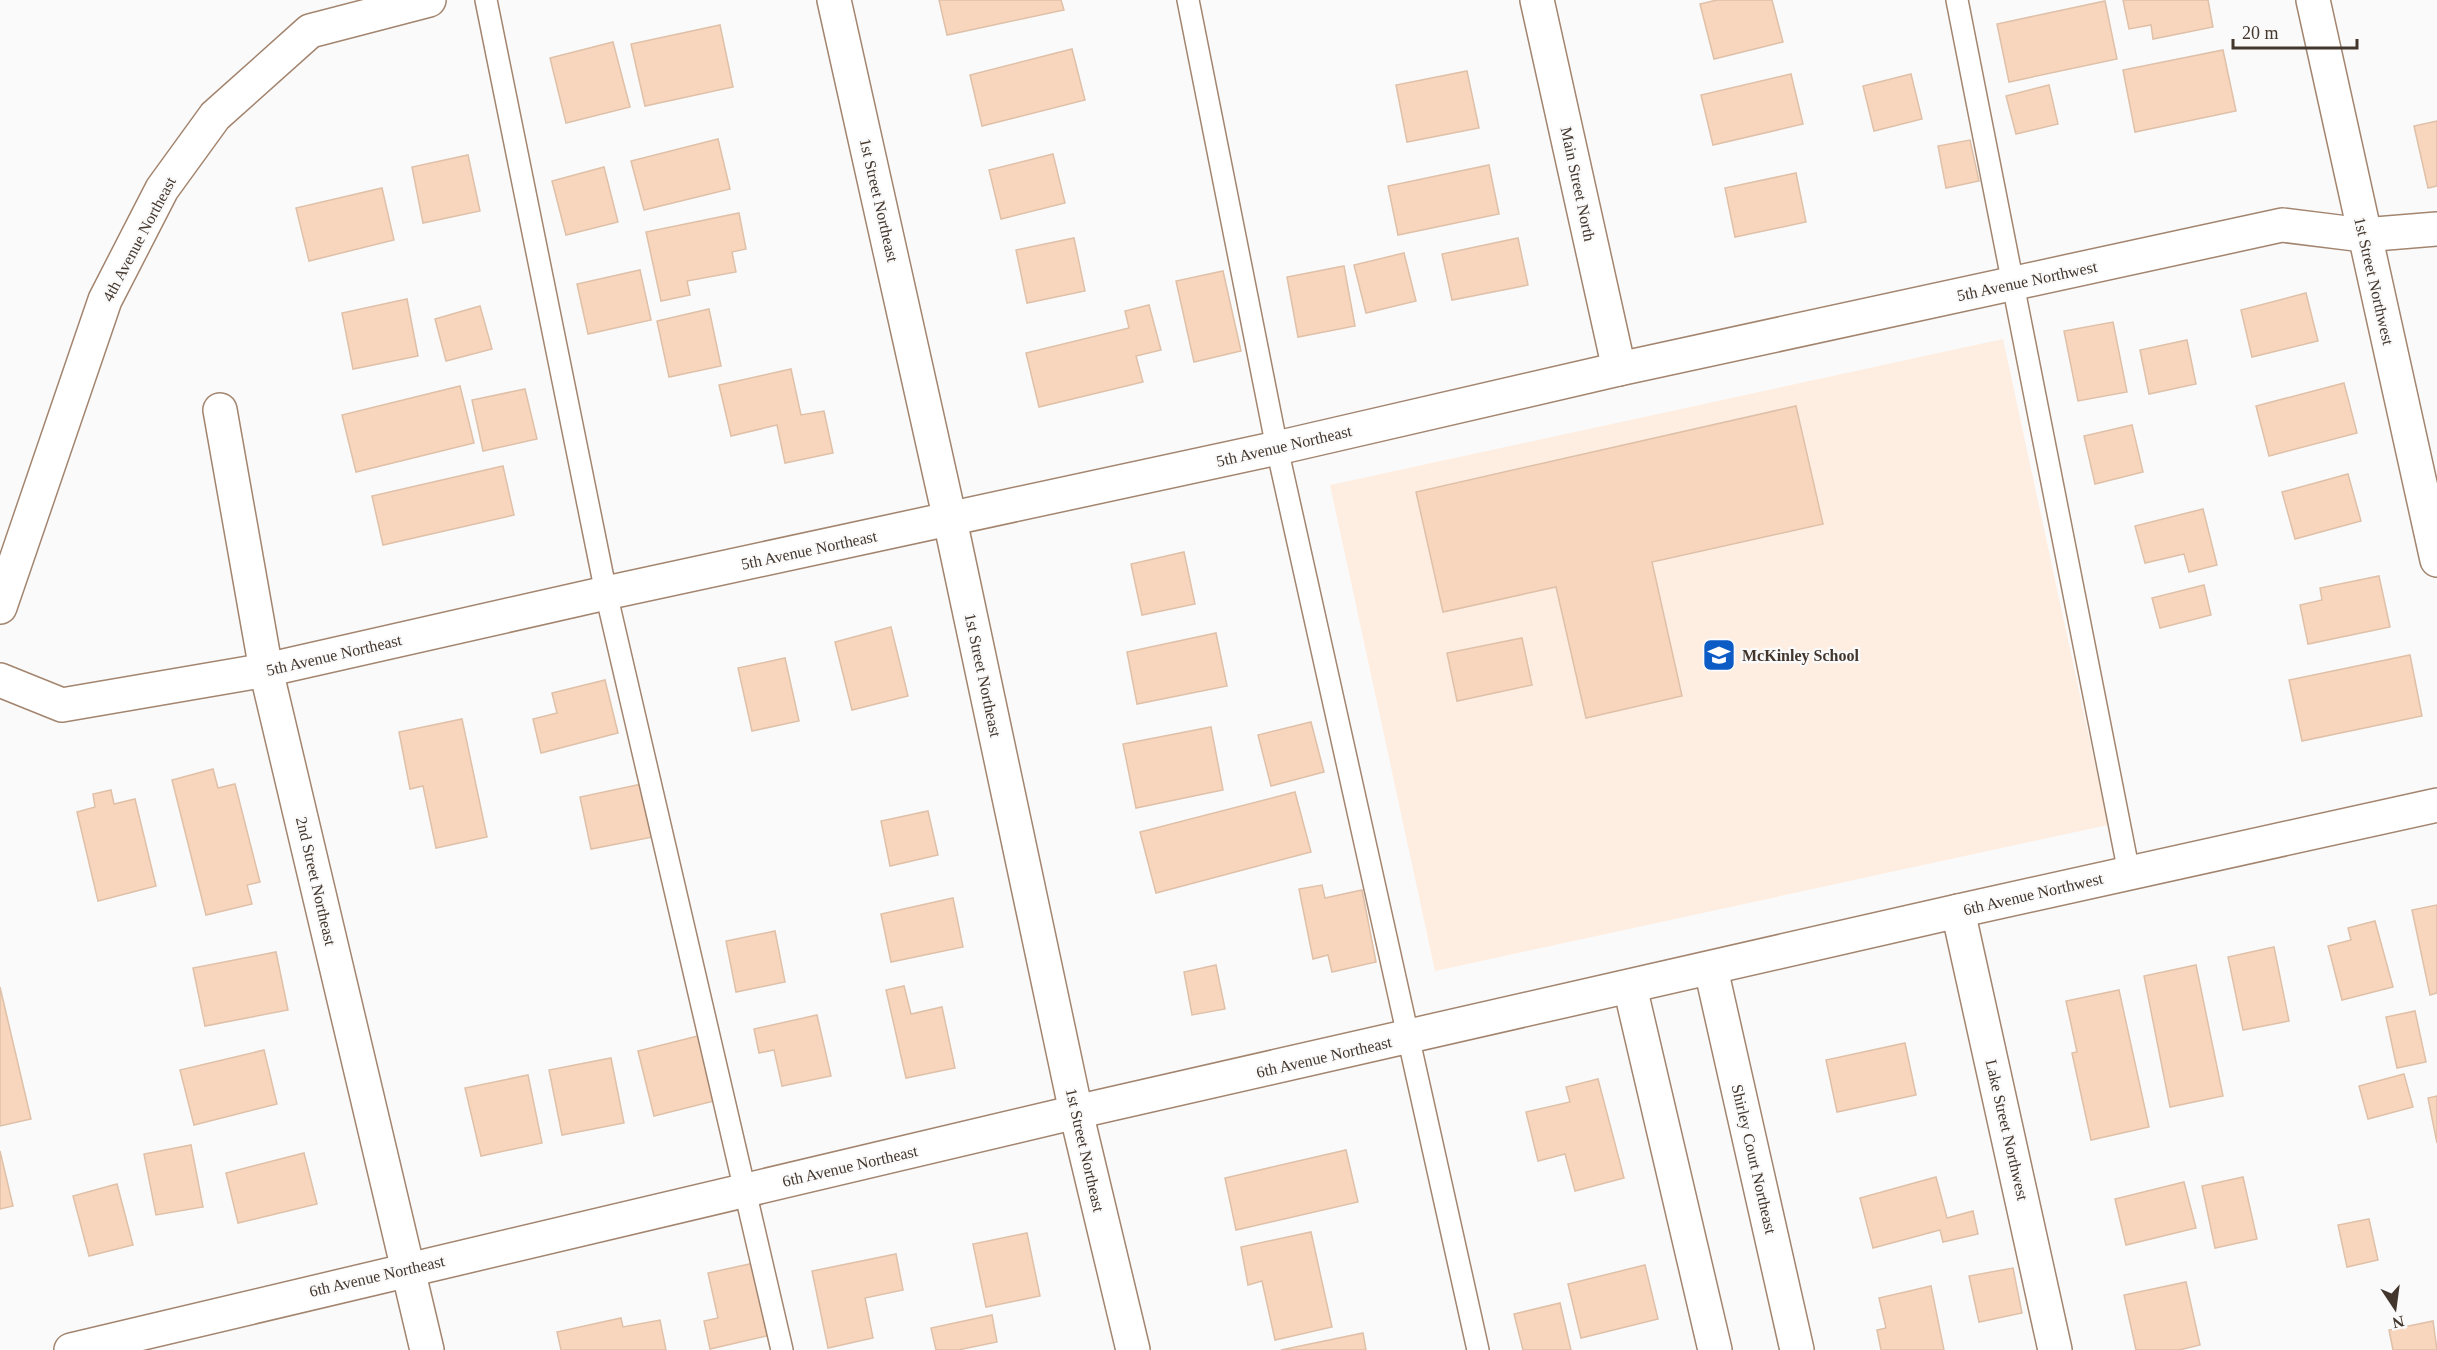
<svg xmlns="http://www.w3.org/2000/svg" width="2437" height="1350" font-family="'Times New Roman',serif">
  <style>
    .built { fill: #feeee2 }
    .building { fill: #f7d6bd; stroke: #dfc0a8; stroke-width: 1.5 }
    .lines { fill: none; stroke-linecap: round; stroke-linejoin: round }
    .lane-casing { stroke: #a3856f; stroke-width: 24 }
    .street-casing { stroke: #a3856f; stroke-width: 36 }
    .secondary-casing { stroke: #a3856f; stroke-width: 36 }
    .lane { stroke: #fff; stroke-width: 21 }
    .street { stroke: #fff; stroke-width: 33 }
    .secondary { stroke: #fff; stroke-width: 33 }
    .labels { text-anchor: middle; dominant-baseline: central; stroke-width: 4.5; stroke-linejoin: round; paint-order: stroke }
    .street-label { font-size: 16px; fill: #43362d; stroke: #fafafa }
    .poi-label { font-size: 16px; font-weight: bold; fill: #43362d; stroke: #fafafa; text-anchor: start }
  </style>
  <rect width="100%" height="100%" fill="#fafafa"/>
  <polygon class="built" points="2003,339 2108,825 1435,971 1330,485"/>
  <g class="building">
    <polygon points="939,0 1061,0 1064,10 947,35"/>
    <polygon points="1717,0 1772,0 1783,42 1714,59 1700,4"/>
    <polygon points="2123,0 2208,0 2213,27 2153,39 2151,25 2129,29"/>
    <polygon points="2105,1 2117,59 2009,82 1997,24"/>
    <polygon points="720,25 733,87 645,106 631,44"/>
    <polygon points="613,42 630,107 566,123 550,58"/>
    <polygon points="1072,49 1085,100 982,126 970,75"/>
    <polygon points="2223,50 2236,111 2135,132 2123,70"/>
    <polygon points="1467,71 1479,128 1407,142 1396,85"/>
    <polygon points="1791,74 1803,124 1713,145 1701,95"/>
    <polygon points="1911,74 1922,119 1874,131 1863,86"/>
    <polygon points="2049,85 2058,124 2016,134 2006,96"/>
    <polygon points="2437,121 2437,186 2428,188 2414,126"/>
    <polygon points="718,139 730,189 644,210 631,161"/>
    <polygon points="1970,140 1979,181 1946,188 1938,146"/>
    <polygon points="1053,154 1065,203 1001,219 989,170"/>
    <polygon points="468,155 480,211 423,223 412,167"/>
    <polygon points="1489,165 1499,214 1398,235 1388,186"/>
    <polygon points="604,167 618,222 566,235 552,181"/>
    <polygon points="1796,173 1806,222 1735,237 1725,188"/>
    <polygon points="382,188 394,240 309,261 296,208"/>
    <polygon points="739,213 746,249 732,252 736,272 687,281 690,295 661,301 646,232"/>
    <polygon points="1074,238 1085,291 1027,303 1016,250"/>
    <polygon points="1518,238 1528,285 1452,300 1442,254"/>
    <polygon points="1404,253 1416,301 1366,313 1354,265"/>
    <polygon points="1344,266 1355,326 1298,337 1287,277"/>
    <polygon points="640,270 651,320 588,334 577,284"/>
    <polygon points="1223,271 1241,351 1194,362 1176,281"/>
    <polygon points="2306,293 2318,341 2252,357 2241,310"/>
    <polygon points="407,299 418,356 353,369 342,313"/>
    <polygon points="1149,305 1161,350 1136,356 1143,382 1039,407 1026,353 1129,328 1125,311"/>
    <polygon points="480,306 492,349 446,361 435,319"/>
    <polygon points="709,309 721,366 669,377 657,321"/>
    <polygon points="2113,322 2127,392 2078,401 2064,331"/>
    <polygon points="2187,340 2196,384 2149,394 2140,350"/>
    <polygon points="791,369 801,415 824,411 833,453 785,463 777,425 731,436 719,385"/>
    <polygon points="2344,383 2357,433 2269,456 2256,406"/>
    <polygon points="460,386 474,443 356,472 342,415"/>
    <polygon points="525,389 537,439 483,451 472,400"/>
    <polygon points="1796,406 1823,524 1652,562 1682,696 1586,718 1556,587 1443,612 1416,492"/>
    <polygon points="2132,425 2143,472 2095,484 2084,436"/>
    <polygon points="503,466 514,515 383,545 372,496"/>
    <polygon points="2348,474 2361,521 2295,539 2282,492"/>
    <polygon points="2203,509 2217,565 2189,572 2184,554 2145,563 2135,526"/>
    <polygon points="1184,552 1195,604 1142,615 1131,564"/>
    <polygon points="2379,576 2390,627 2308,644 2300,605 2322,600 2320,588"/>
    <polygon points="2204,585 2211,615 2160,628 2152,598"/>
    <polygon points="891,627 908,696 852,710 835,642"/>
    <polygon points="1216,633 1227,686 1137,704 1127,652"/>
    <polygon points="1522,638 1532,685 1457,701 1447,653"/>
    <polygon points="2410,655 2422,716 2302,741 2289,680"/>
    <polygon points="785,658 799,721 752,731 738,668"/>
    <polygon points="605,680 618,733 541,753 533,719 557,713 552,693"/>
    <polygon points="462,719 487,837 436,848 423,786 410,789 399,732"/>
    <polygon points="1311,722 1324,772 1271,786 1258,735"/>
    <polygon points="1211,727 1223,790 1136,808 1123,744"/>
    <polygon points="213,769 218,788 235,784 260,882 247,885 252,904 206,915 172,780"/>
    <polygon points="642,784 653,837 591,849 580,797"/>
    <polygon points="111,790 114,804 135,799 156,886 98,901 77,812 95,807 93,794"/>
    <polygon points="1295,792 1311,852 1156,893 1140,832"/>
    <polygon points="928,811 938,855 890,866 881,821"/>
    <polygon points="1322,885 1325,898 1362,890 1376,962 1332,972 1328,955 1313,959 1299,889"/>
    <polygon points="953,898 963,947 891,962 881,914"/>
    <polygon points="2437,905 2437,993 2430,995 2412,910"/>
    <polygon points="2375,921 2393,987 2342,1000 2328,946 2351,940 2348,928"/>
    <polygon points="775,931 785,982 736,992 726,941"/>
    <polygon points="2274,947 2289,1021 2243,1030 2228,957"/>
    <polygon points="276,952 288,1010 205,1026 193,968"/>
    <polygon points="1216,965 1225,1009 1192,1015 1184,972"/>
    <polygon points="2196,965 2223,1096 2170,1107 2144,976"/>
    <polygon points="904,986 911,1014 942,1007 955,1068 906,1078 886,990"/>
    <polygon points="0,987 31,1119 0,1126"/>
    <polygon points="2119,990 2149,1127 2091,1140 2072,1053 2077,1052 2066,1001"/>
    <polygon points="2415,1011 2426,1062 2397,1068 2386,1017"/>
    <polygon points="817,1015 831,1076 782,1086 774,1050 759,1053 754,1029"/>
    <polygon points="698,1036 714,1101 654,1116 638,1051"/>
    <polygon points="1905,1043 1916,1095 1837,1112 1826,1060"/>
    <polygon points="264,1050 277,1104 194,1125 180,1070"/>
    <polygon points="611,1058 624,1123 562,1135 549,1070"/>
    <polygon points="2404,1074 2413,1107 2368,1119 2359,1086"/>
    <polygon points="528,1075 542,1143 481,1156 465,1088"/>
    <polygon points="1598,1079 1624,1178 1575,1191 1565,1154 1538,1161 1526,1112 1570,1102 1566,1087"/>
    <polygon points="2437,1096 2437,1143 2428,1098"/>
    <polygon points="191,1145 203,1207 156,1215 144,1154"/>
    <polygon points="1346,1150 1358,1202 1236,1230 1225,1178"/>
    <polygon points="0,1151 13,1206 0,1209"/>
    <polygon points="304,1153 317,1204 238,1223 226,1173"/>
    <polygon points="1936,1177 1947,1218 1973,1211 1978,1234 1943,1242 1940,1230 1873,1248 1860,1198"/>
    <polygon points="2243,1177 2257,1239 2215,1248 2202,1186"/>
    <polygon points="2184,1182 2196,1228 2126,1245 2115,1199"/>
    <polygon points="117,1184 133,1245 89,1256 73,1196"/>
    <polygon points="2369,1219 2378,1260 2347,1267 2338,1225"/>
    <polygon points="1311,1232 1332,1327 1275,1340 1262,1281 1248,1285 1241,1247"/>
    <polygon points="1027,1233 1040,1296 986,1307 973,1244"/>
    <polygon points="896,1254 903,1290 865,1298 873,1338 828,1348 812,1271"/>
    <polygon points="759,1262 775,1334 710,1349 704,1321 718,1318 708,1273"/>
    <polygon points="1645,1265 1658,1319 1581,1338 1568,1284"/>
    <polygon points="2013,1268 2022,1313 1979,1322 1969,1276"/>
    <polygon points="2186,1282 2200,1345 2179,1350 2136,1350 2124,1295"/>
    <polygon points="1931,1286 1944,1350 1881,1350 1877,1330 1886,1328 1879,1298"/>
    <polygon points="1560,1303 1571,1350 1523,1350 1514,1314"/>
    <polygon points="992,1315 997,1342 958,1350 936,1350 931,1328"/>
    <polygon points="621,1318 623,1327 660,1320 666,1350 561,1350 557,1332"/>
    <polygon points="2433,1321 2437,1350 2393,1350 2389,1330"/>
    <polygon points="1363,1333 1366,1350 1281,1350"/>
  </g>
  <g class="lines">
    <g class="lane-casing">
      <g id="lane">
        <polyline points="486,0 606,593 782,1350"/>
        <polyline points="1188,0 1277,448 1478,1350"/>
        <polyline points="1957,0 2129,873"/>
      </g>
    </g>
    <g class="street-casing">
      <g id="street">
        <polyline points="834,0 950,520 1076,1112 1133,1350"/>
        <polyline points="1537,0 1619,369"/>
        <polyline points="2313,0 2437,560"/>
        <polyline points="220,410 266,670 427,1350"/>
        <polyline points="0,680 62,705 266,670 606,593 1277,448 1619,369 2282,225 2363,235 2437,229"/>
        <polyline points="1958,911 2055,1350"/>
        <polyline points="1711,969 1797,1350"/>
        <polyline points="1630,987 1715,1350"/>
      </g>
    </g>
    <g class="secondary-casing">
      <g id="secondary">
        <polyline points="0,607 105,300 162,189 215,116 310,31 429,0"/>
        <polyline points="71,1350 1076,1112 1958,911 2437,805"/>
      </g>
    </g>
    <use href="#lane" class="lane"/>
    <use href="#street" class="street"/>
    <use href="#secondary" class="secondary"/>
  </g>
  <defs>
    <g id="school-square" transform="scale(1.725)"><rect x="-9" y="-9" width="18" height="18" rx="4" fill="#0d5cc6" stroke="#fafafa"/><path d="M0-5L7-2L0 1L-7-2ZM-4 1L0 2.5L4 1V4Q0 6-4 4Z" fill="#fff"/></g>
  </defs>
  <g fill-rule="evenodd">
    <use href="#school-square" x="1719" y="655"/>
  </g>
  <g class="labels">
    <g class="street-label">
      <text transform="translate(1578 184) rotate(78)">Main Street North</text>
      <text transform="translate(879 200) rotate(77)">1st Street Northeast</text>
      <text transform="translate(139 239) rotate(-62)">4th Avenue Northeast</text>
      <text transform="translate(2027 281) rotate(-12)">5th Avenue Northwest</text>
      <text transform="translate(2374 281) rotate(77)">1st Street Northwest</text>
      <text transform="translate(1284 446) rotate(-13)">5th Avenue Northeast</text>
      <text transform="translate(809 550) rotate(-12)">5th Avenue Northeast</text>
      <text transform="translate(334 655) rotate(-13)">5th Avenue Northeast</text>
      <text transform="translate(983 675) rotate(78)">1st Street Northeast</text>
      <text transform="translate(316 881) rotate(77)">2nd Street Northeast</text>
      <text transform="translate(2033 894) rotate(-13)">6th Avenue Northwest</text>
      <text transform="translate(1324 1057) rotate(-13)">6th Avenue Northeast</text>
      <text transform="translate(2007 1130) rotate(77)">Lake Street Northwest</text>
      <text transform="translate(1085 1150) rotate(77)">1st Street Northeast</text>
      <text transform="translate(1754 1159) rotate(77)">Shirley Court Northeast</text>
      <text transform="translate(850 1166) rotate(-13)">6th Avenue Northeast</text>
      <text transform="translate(377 1276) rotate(-13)">6th Avenue Northeast</text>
    </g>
    <g class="poi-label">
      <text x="1742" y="655">McKinley School</text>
    </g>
  </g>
  <g transform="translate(2395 1308) rotate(167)" stroke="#fafafa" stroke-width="4.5" paint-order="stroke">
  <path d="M0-4.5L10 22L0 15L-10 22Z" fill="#43362d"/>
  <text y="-9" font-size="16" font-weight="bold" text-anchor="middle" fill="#43362d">N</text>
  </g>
  <path d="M2233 39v9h124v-9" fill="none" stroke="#43362d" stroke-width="3"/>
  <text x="2242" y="39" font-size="18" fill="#43362d" stroke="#fafafa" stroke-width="4.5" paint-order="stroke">20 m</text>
</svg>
